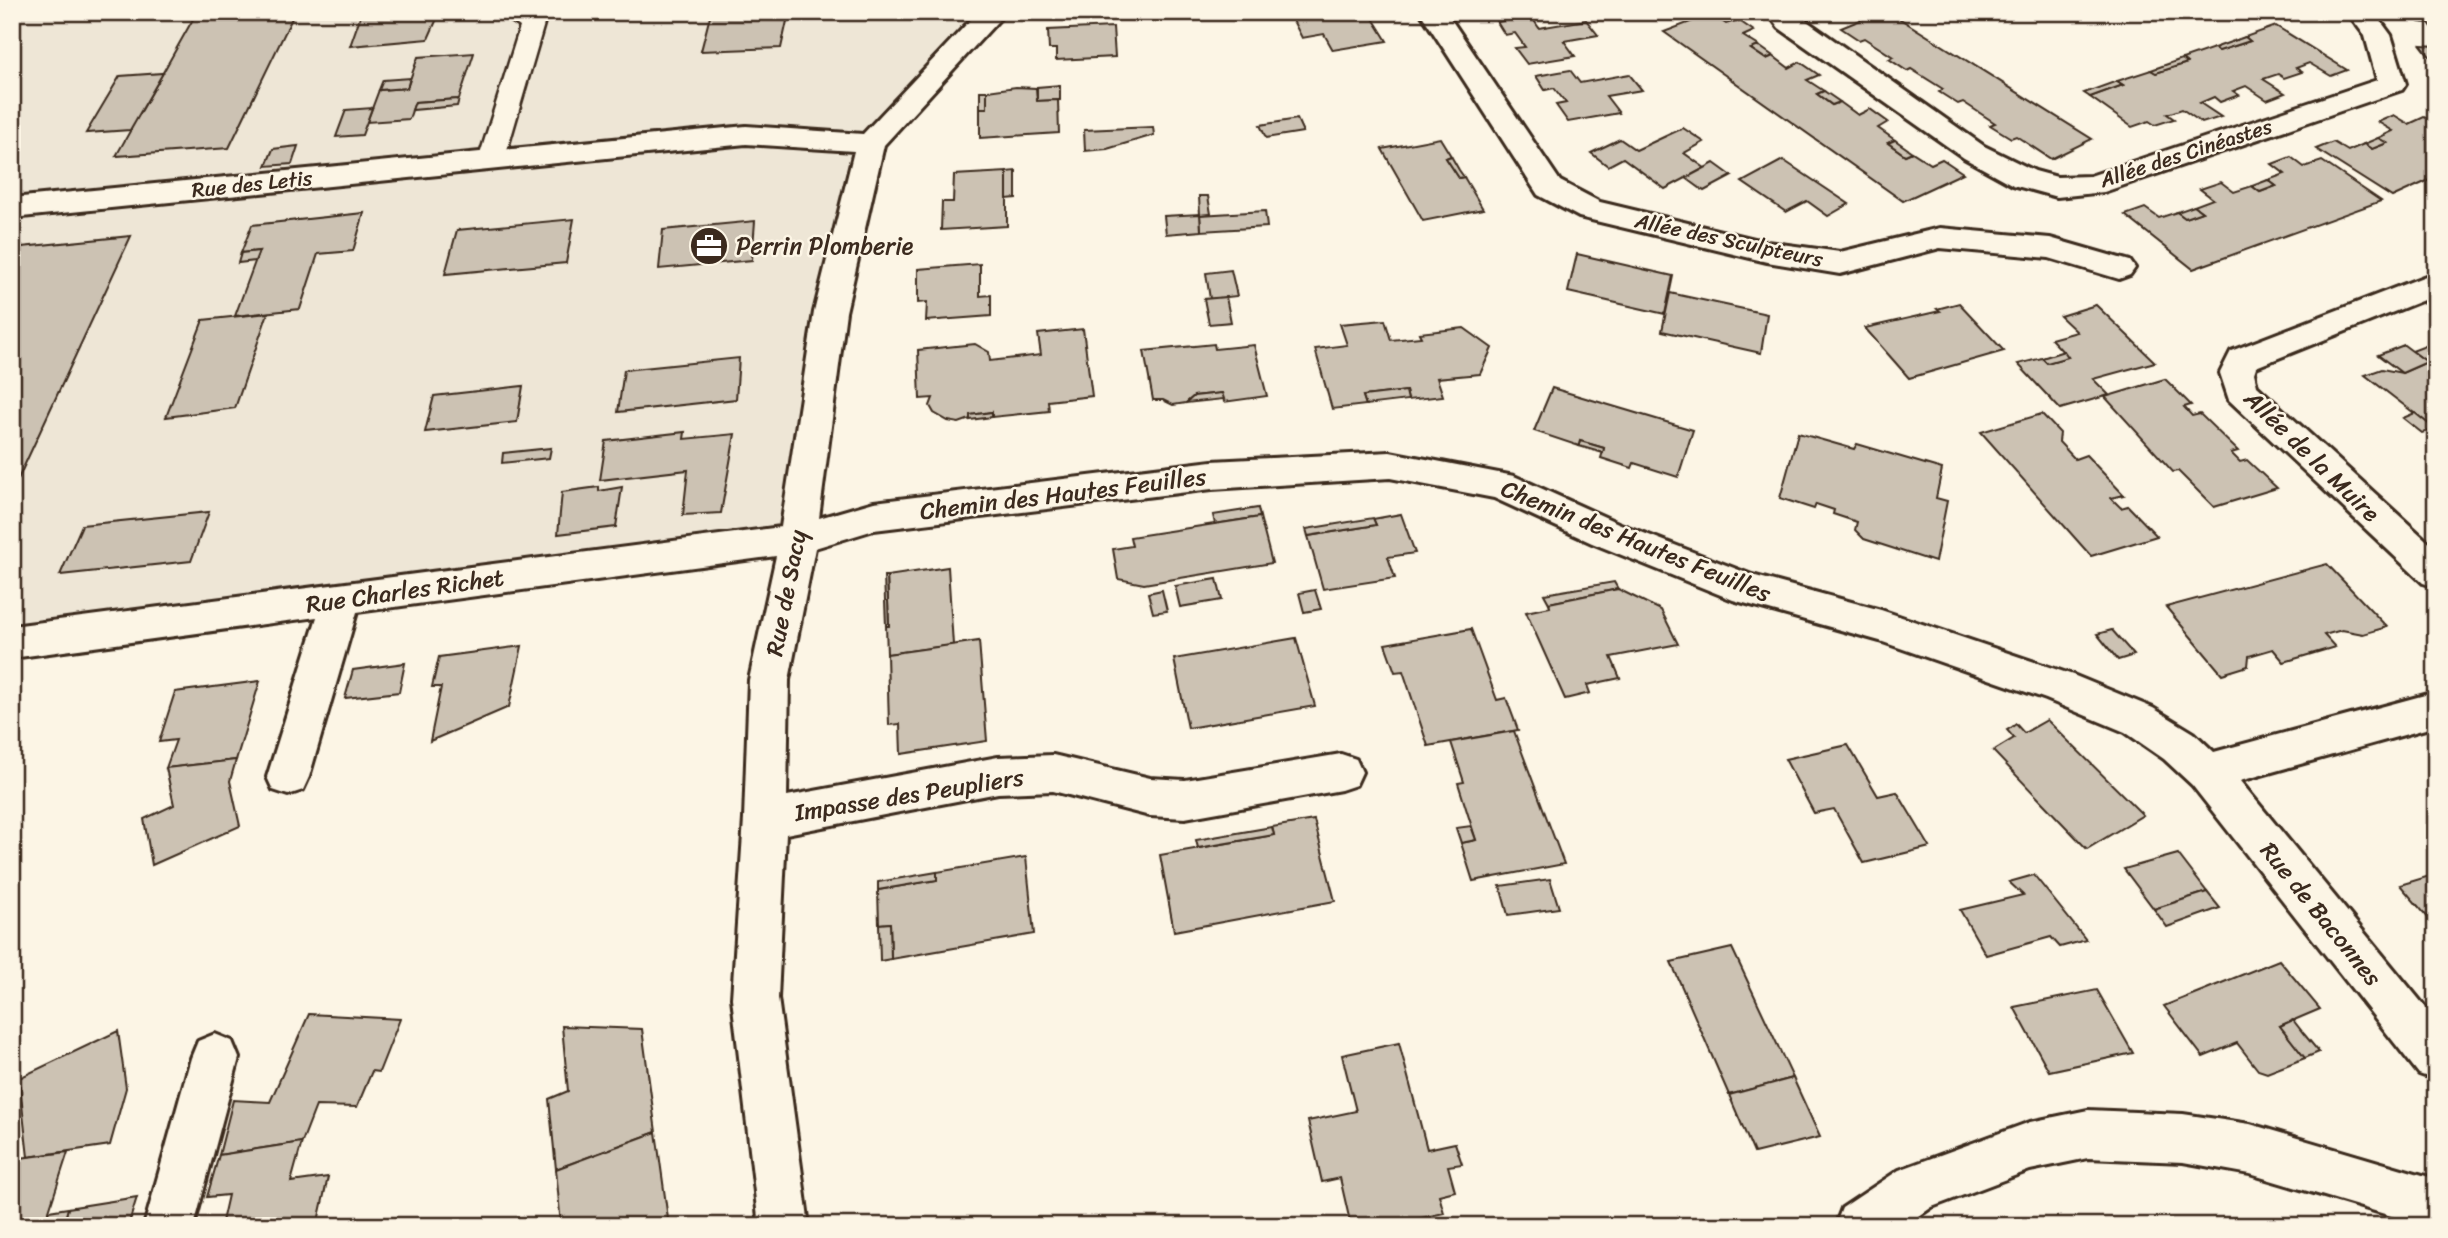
<svg xmlns="http://www.w3.org/2000/svg" width="2448" height="1238" font-family="Sriracha,sans-serif">
  <style>
    .built { fill: #eee6d6 }
    .building { fill: #ccc2b3; stroke: #3b2a1e; stroke-width: 2 }
    .lines { fill: none; stroke-linecap: round; stroke-linejoin: round }
    .lane-casing { stroke: #3b2a1e; stroke-width: 5 }
    .street-casing { stroke: #3b2a1e; stroke-width: 6 }
    .secondary-casing { stroke: #3b2a1e; stroke-width: 6 }
    .lane { fill: #fcf5e5; fill-rule: evenodd }
    .street { fill: #fcf5e5; fill-rule: evenodd }
    .secondary { fill: #fcf5e5; fill-rule: evenodd }
    .labels { text-anchor: middle; dominant-baseline: central; stroke-width: 5; stroke-linejoin: round; paint-order: stroke }
    .far-street-label { font-size: 21px; fill: #3b2a1e; stroke: #fcf5e5 }
    .poi-label { font-size: 24px; fill: #3b2a1e; stroke: #fcf5e5; text-anchor: start }
    .street-label { font-size: 24px; fill: #3b2a1e; stroke: #fcf5e5 }
  </style>
  <rect width="100%" height="100%" fill="#fcf5e5"/>
  <filter id="ink" filterUnits="userSpaceOnUse"><feTurbulence type="fractalNoise" baseFrequency=".0143" numOctaves="2"/><feDisplacementMap in="SourceGraphic" scale="14" xChannelSelector="R" yChannelSelector="G"/><feConvolveMatrix kernelMatrix="1 2 1 2 8 2 1 2 1" color-interpolation-filters="sRGB"/></filter>
  <g filter="url(#ink)">
    <polygon class="built" points="12,12 1001,12 870,143 798,539 12,642"/>
    <g class="building">
      <polygon points="197,12 295,12 229,148 116,156"/>
      <polygon points="362,12 440,12 428,39 350,46"/>
      <polygon points="711,12 789,12 781,48 701,51"/>
      <polygon points="1302,12 1369,12 1387,41 1333,50 1324,34 1302,38 1290,15"/>
      <polygon points="1880,12 1889,12 2092,139 2051,159 2016,136 2011,138 1990,125 1995,123 1963,102 1958,104 1939,92 1943,89 1911,69 1907,71 1889,59 1893,57 1864,38 1859,40 1841,28"/>
      <polygon points="2411,12 2436,12 2436,32 2429,23 2419,22"/>
      <polygon points="1711,14 1726,24 1738,20 1754,31 1743,36 1759,46 1751,49 1766,59 1773,56 1789,68 1800,62 1819,75 1807,80 1824,91 1817,94 1832,105 1840,102 1858,115 1870,109 1888,122 1878,128 1895,140 1888,143 1905,155 1912,152 1931,164 1942,159 1963,173 1903,201 1664,32"/>
      <polygon points="1531,16 1539,28 1586,20 1598,35 1564,41 1575,56 1527,64 1515,48 1525,47 1515,33 1505,35 1497,22"/>
      <polygon points="2276,26 2347,70 2331,76 2309,63 2296,68 2302,72 2284,78 2278,74 2263,79 2285,93 2267,100 2246,86 2233,91 2239,95 2220,102 2214,97 2200,103 2221,117 2202,123 2182,109 2167,114 2174,119 2155,125 2149,121 2132,127 2090,97 2123,85 2117,81 2151,70 2156,73 2187,63 2182,59 2214,48 2219,51 2250,41 2245,37"/>
      <polygon points="1113,27 1115,57 1056,60 1056,49 1049,49 1048,30"/>
      <polygon points="2245,37 2250,41 2219,51 2214,48"/>
      <polygon points="2421,45 2436,46 2436,60 2432,59"/>
      <polygon points="1759,46 1773,56 1766,59 1751,49"/>
      <polygon points="474,53 459,99 415,102 409,119 367,122 379,90 407,88 418,57"/>
      <polygon points="2182,59 2187,63 2156,73 2151,70"/>
      <polygon points="1570,70 1580,83 1629,74 1642,90 1606,96 1619,113 1568,122 1556,105 1566,103 1554,88 1545,90 1536,76"/>
      <polygon points="163,73 130,130 86,133 120,76"/>
      <polygon points="410,78 407,88 379,90 383,80"/>
      <polygon points="2117,81 2123,85 2090,97 2084,93"/>
      <polygon points="1060,85 1060,100 1037,101 1037,87"/>
      <polygon points="1016,87 1036,88 1037,101 1058,100 1059,133 980,138 980,108 987,108 987,91"/>
      <rect x="980" y="91" width="7" height="17"/>
      <polygon points="1824,91 1840,102 1832,105 1817,94"/>
      <polygon points="459,99 457,106 412,110 415,102"/>
      <polygon points="372,108 362,135 336,137 346,110"/>
      <polygon points="2394,115 2409,124 2424,117 2436,122 2436,177 2392,197 2316,149 2333,142 2348,151 2364,144 2372,149 2387,143 2378,138 2393,131 2378,122"/>
      <polygon points="1297,119 1303,132 1266,138 1260,125"/>
      <polygon points="1153,127 1154,135 1107,149 1085,151 1084,130"/>
      <polygon points="1683,128 1704,142 1684,153 1705,168 1665,189 1623,158 1608,166 1591,153 1620,139 1636,150"/>
      <polygon points="1440,138 1451,156 1446,158 1459,178 1464,177 1483,209 1423,221 1382,149"/>
      <polygon points="2378,138 2387,143 2372,149 2364,144"/>
      <polygon points="1895,140 1912,152 1905,155 1888,143"/>
      <polygon points="298,146 292,164 266,166 273,149"/>
      <polygon points="1451,156 1459,170 1464,177 1459,178 1446,158"/>
      <polygon points="2291,157 2304,167 2322,161 2381,201 2193,269 2125,215 2145,208 2159,218 2177,212 2185,218 2202,212 2194,206 2213,199 2200,189 2221,182 2234,192 2252,186 2260,192 2276,186 2268,180 2285,174 2272,164"/>
      <polygon points="1783,160 1849,204 1828,216 1807,201 1786,212 1742,182"/>
      <polygon points="1714,163 1732,176 1704,191 1686,178"/>
      <polygon points="1016,171 1016,198 1007,199 1007,172"/>
      <polygon points="1007,172 1007,226 941,230 942,202 953,202 954,175"/>
      <polygon points="2268,180 2276,186 2260,192 2252,186"/>
      <polygon points="1199,196 1208,196 1211,214 1200,215"/>
      <polygon points="2194,206 2202,212 2185,218 2177,212"/>
      <polygon points="1265,211 1267,227 1201,231 1200,215"/>
      <polygon points="364,213 353,251 318,254 300,309 235,316 259,251 241,253 252,225"/>
      <polygon points="1200,214 1201,231 1166,234 1164,216"/>
      <polygon points="574,219 566,263 445,274 457,230"/>
      <polygon points="755,221 752,260 659,269 663,230"/>
      <polygon points="131,236 12,492 12,248"/>
      <polygon points="259,251 255,261 238,263 241,253"/>
      <polygon points="1577,254 1673,276 1665,314 1568,292"/>
      <polygon points="980,264 980,296 991,295 991,316 926,321 927,302 918,303 918,269"/>
      <polygon points="1231,270 1237,296 1210,299 1206,273"/>
      <polygon points="1670,293 1767,314 1761,353 1662,331"/>
      <polygon points="1226,297 1231,322 1209,324 1204,299"/>
      <polygon points="1959,303 2004,351 1909,378 1865,328 1940,311 1937,309"/>
      <polygon points="2096,305 2155,362 2093,379 2109,395 2060,409 2018,364 2042,358 2047,363 2068,357 2051,339 2077,332 2060,316"/>
      <polygon points="268,313 235,408 166,417 203,320"/>
      <polygon points="1385,320 1391,340 1421,337 1419,333 1464,328 1492,348 1480,374 1437,378 1443,396 1408,400 1406,391 1363,396 1366,405 1332,409 1315,349 1347,345 1340,324"/>
      <polygon points="1083,329 1092,396 1048,401 1049,411 992,417 992,412 970,415 970,419 959,423 948,421 934,413 930,406 933,398 920,399 918,350 975,344 989,352 990,361 1041,355 1038,334"/>
      <polygon points="2436,342 2436,430 2365,375 2382,369 2402,373 2427,362 2412,351"/>
      <polygon points="1214,344 1215,349 1254,345 1267,396 1224,402 1222,393 1194,396 1186,403 1173,405 1163,400 1153,400 1144,351"/>
      <polygon points="2404,345 2412,351 2427,362 2402,373 2378,355"/>
      <polygon points="2064,351 2068,357 2047,363 2042,358"/>
      <polygon points="739,358 736,399 618,412 624,370"/>
      <polygon points="2165,379 2191,405 2184,407 2192,416 2200,414 2238,451 2231,453 2240,462 2247,460 2277,488 2214,507 2178,471 2173,472 2105,397"/>
      <polygon points="523,386 517,422 425,432 434,396"/>
      <polygon points="1552,388 1693,430 1678,477 1634,463 1632,468 1601,458 1604,448 1580,441 1579,446 1534,431"/>
      <polygon points="1406,391 1408,400 1366,405 1363,396"/>
      <polygon points="1222,393 1224,399 1186,403 1194,396"/>
      <polygon points="992,412 992,417 970,420 970,415"/>
      <polygon points="2415,413 2435,429 2422,433 2403,418"/>
      <polygon points="2042,414 2060,433 2059,442 2075,459 2086,455 2124,495 2111,498 2121,508 2128,506 2157,536 2091,556 1981,432"/>
      <polygon points="685,432 684,439 735,434 721,513 683,515 688,470 600,480 606,441"/>
      <polygon points="1798,433 1854,449 1857,444 1942,469 1936,498 1947,501 1935,562 1864,539 1855,530 1857,522 1833,514 1834,510 1816,504 1814,509 1780,498"/>
      <polygon points="1580,441 1604,448 1603,453 1579,446"/>
      <polygon points="551,448 549,458 502,463 503,453"/>
      <polygon points="599,487 599,491 622,487 616,527 558,534 562,492"/>
      <polygon points="1258,508 1260,517 1215,524 1213,515"/>
      <polygon points="209,512 191,561 60,575 82,525"/>
      <polygon points="1401,514 1415,553 1388,557 1395,578 1323,589 1308,536 1376,525 1373,519"/>
      <polygon points="1260,517 1272,563 1144,584 1118,579 1113,549 1132,546 1130,537"/>
      <polygon points="1373,518 1376,525 1308,536 1306,529"/>
      <polygon points="2327,564 2387,627 2363,634 2342,630 2324,635 2335,647 2284,662 2273,649 2249,656 2248,666 2222,674 2166,607"/>
      <polygon points="948,567 953,645 887,654 886,626 889,626 887,576"/>
      <polygon points="884,576 887,576 889,626 886,626"/>
      <polygon points="1217,579 1222,600 1180,607 1175,586"/>
      <polygon points="1614,582 1618,589 1549,603 1544,594"/>
      <polygon points="1618,589 1661,610 1678,644 1611,657 1620,678 1587,685 1590,693 1565,699 1526,612 1550,607 1549,603"/>
      <polygon points="1162,590 1167,611 1153,613 1148,593"/>
      <polygon points="1315,590 1321,609 1304,612 1299,593"/>
      <polygon points="1471,629 1497,700 1506,698 1518,730 1428,746 1403,671 1395,672 1385,644"/>
      <polygon points="2112,630 2134,655 2118,660 2097,634"/>
      <polygon points="1296,638 1315,706 1188,728 1174,659"/>
      <polygon points="979,641 987,741 901,754 900,724 889,725 887,654"/>
      <polygon points="522,646 509,707 430,741 441,687 432,687 439,657"/>
      <polygon points="405,663 399,692 345,698 353,670"/>
      <polygon points="260,681 236,760 166,768 176,740 159,742 175,692"/>
      <polygon points="2047,720 2143,815 2087,849 1993,751 2014,738 2007,730 2012,727 2016,724 2024,733"/>
      <polygon points="1514,731 1564,864 1473,881 1461,843 1476,840 1458,783 1464,782 1451,742"/>
      <polygon points="1848,745 1878,796 1897,792 1930,847 1864,863 1834,809 1814,813 1785,759"/>
      <polygon points="236,760 230,781 240,826 152,865 144,819 174,805 166,768"/>
      <polygon points="1314,820 1335,901 1174,931 1160,855 1274,835 1272,827"/>
      <polygon points="1471,826 1476,840 1461,843 1456,828"/>
      <polygon points="1272,827 1274,835 1198,848 1196,840"/>
      <polygon points="2178,854 2207,892 2154,909 2124,869"/>
      <polygon points="1026,857 1034,934 891,959 890,923 879,924 878,890 937,880 937,872"/>
      <polygon points="937,872 937,880 878,890 878,882"/>
      <polygon points="2436,874 2436,927 2400,885"/>
      <polygon points="2034,875 2086,940 2060,947 2051,937 1986,955 1960,910 2023,895 2009,882"/>
      <polygon points="1550,879 1559,908 1508,915 1500,886"/>
      <polygon points="2207,892 2220,908 2167,927 2154,909"/>
      <polygon points="890,923 891,959 880,961 879,924"/>
      <polygon points="1732,948 1793,1078 1729,1095 1671,962"/>
      <polygon points="2279,960 2320,1009 2280,1026 2305,1058 2267,1073 2258,1070 2237,1043 2203,1057 2164,1006"/>
      <polygon points="2097,990 2133,1053 2049,1071 2014,1007"/>
      <polygon points="309,1014 400,1019 379,1072 372,1071 357,1107 316,1106 302,1142 219,1155 233,1100 270,1102"/>
      <polygon points="2293,1020 2304,1034 2319,1052 2305,1058 2280,1026"/>
      <polygon points="562,1026 642,1029 656,1132 556,1169 549,1099 568,1091"/>
      <polygon points="118,1031 126,1088 110,1145 28,1157 19,1078"/>
      <polygon points="1399,1043 1427,1149 1455,1143 1462,1164 1448,1166 1455,1191 1439,1195 1444,1213 1385,1226 1351,1226 1340,1178 1322,1182 1308,1121 1356,1111 1342,1055"/>
      <polygon points="1793,1078 1820,1137 1754,1153 1729,1095"/>
      <polygon points="656,1132 669,1226 561,1226 556,1169"/>
      <polygon points="302,1142 291,1182 328,1177 317,1226 221,1226 228,1195 207,1197 219,1155"/>
      <polygon points="68,1152 44,1226 12,1226 12,1159"/>
      <polygon points="137,1197 128,1226 63,1226 68,1208"/>
      <polygon points="68,1208 63,1226 44,1226 49,1211"/>
    </g>
    <g class="lines">
      <g class="lane-casing">
        <polygon id="lane" points="498,12 527,12 544,24 504,161 500,167 491,169 482,167 478,161 520,27"/>
      </g>
      <g class="street-casing">
        <g id="street">
          <polygon points="978,12 1006,12 884,145 846,312 819,518 874,502 1212,461 1390,452 1514,476 1618,523 1752,575 1881,610 2073,675 2153,708 2194,733 2214,752 2436,692 2436,726 2240,781 2436,1020 2436,1080 2419,1074 2192,785 2164,759 2125,732 2046,699 1880,641 1733,600 1592,543 1494,498 1390,478 1212,489 874,530 815,548 789,680 787,796 998,757 1053,755 1150,778 1185,780 1341,754 1356,759 1362,772 1356,785 1341,790 1185,818 1150,816 1053,791 998,793 786,834 778,998 809,1226 759,1226 732,998 744,819 749,680 776,556 357,612 309,777 303,790 288,795 273,790 267,777 317,617 12,658 12,626 781,527 814,312 854,151 746,144 12,218 12,198 746,126 863,134"/>
          <polygon points="1420,12 1446,12 1560,181 1600,202 1767,242 1840,252 1940,228 2050,238 2130,261 2135,268 2130,275 2119,279 2049,258 1940,248 1840,274 1767,262 1579,217 1538,195"/>
          <polygon points="1767,12 1794,12 1984,146 2035,171 2057,177 2090,176 2377,80 2365,36 2347,12 2374,12 2391,35 2406,84 2402,90 2104,192 2057,197 2013,185 1964,158 1779,28"/>
          <polygon points="2436,272 2436,295 2256,367 2254,373 2257,386 2436,549 2436,587 2423,583 2229,400 2220,373 2231,351"/>
          <polygon points="215,1034 232,1041 239,1058 194,1226 144,1226 191,1058 198,1041"/>
        </g>
      </g>
      <g class="secondary-casing">
        <polygon id="secondary" points="2088,1110 2183,1114 2250,1124 2436,1179 2436,1226 2425,1226 2250,1174 2183,1162 2088,1158 2030,1170 1932,1207 1905,1226 1835,1226 1842,1208 1899,1170 2030,1122"/>
      </g>
      <use href="#lane" class="lane"/>
      <use href="#street" class="street"/>
      <use href="#secondary" class="secondary"/>
    </g>
  </g>
  <defs>
    <g id="office-disc" transform="scale(2.0125)"><circle r="9.5" fill="#3b2a1e" stroke="#fcf5e5"/><path d="M-6-3h4V-5.5h4V-3h4V5H-6ZM-1-4.5V-3h2v-1.5ZM-6 0V1H6V0Z" fill="#fff"/></g>
  </defs>
  <g fill-rule="evenodd">
    <use href="#office-disc" x="709" y="246"/>
  </g>
  <g class="labels">
    <g class="far-street-label">
      <text transform="translate(2186 153) rotate(-18)">Allée des Cinéastes</text>
      <text transform="translate(252 184) rotate(-6)">Rue des Letis</text>
      <text transform="translate(1729 240) rotate(12)">Allée des Sculpteurs</text>
    </g>
    <g class="poi-label">
      <text x="736" y="246">Perrin Plomberie</text>
    </g>
    <g class="street-label">
      <text transform="translate(2312 456) rotate(44)">Allée de la Muire</text>
      <text transform="translate(1063 494) rotate(-7)">Chemin des Hautes Feuilles</text>
      <text transform="translate(1636 541) rotate(22)">Chemin des Hautes Feuilles</text>
      <text transform="translate(405 591) rotate(-8)">Rue Charles Richet</text>
      <text transform="translate(786 593) rotate(-79)">Rue de Sacy</text>
      <text transform="translate(909 795) rotate(-9)">Impasse des Peupliers</text>
      <text transform="translate(2321 914) rotate(51)">Rue de Baconnes</text>
    </g>
  </g>
  <rect width="2448" height="1238" fill="none" stroke="#fcf5e5" stroke-width="42"/>
  <rect x="21" y="21" width="2406" height="1196" fill="none" stroke="#3b2a1e" stroke-width="2.5" filter="url(#ink)"/>
</svg>
